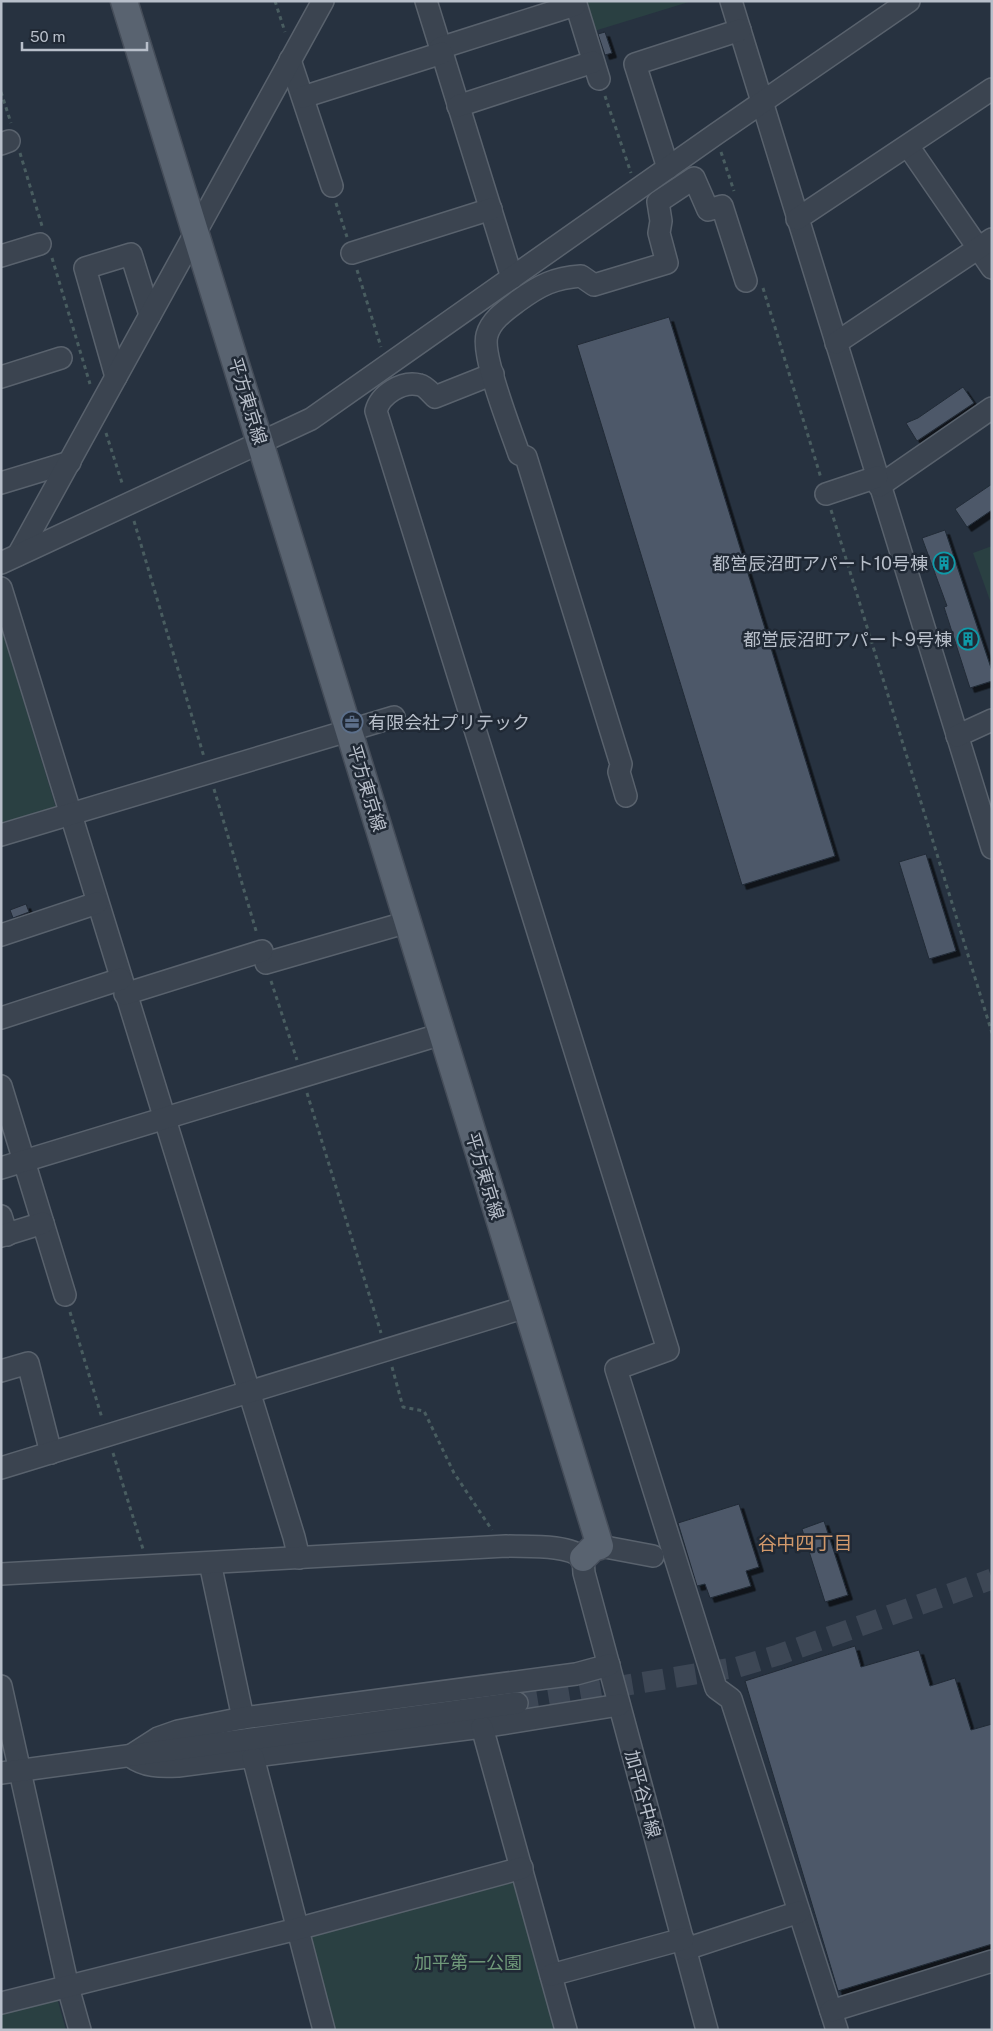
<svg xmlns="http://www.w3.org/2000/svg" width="993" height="2031" font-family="'Public Sans','Noto Sans JP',sans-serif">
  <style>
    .green { fill: #2a4042 }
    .building { fill: #4d5969; stroke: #222b37; filter: url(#shadow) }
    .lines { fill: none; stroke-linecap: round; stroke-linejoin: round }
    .minor-tunnel { stroke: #3d4755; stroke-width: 21; stroke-dasharray: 21 11; stroke-linecap: butt }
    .minor-casing { stroke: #59626d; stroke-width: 24 }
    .major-casing { stroke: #454d59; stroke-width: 29 }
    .path { stroke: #495d60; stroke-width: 3; stroke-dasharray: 4 4; stroke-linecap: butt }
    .minor { stroke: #3b4450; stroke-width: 21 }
    .major { stroke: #596370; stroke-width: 26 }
    .labels { text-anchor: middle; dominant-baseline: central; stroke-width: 5; stroke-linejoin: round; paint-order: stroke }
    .street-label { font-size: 18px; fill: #b8bfca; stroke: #202935 }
    .poi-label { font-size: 18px; fill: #b8bfca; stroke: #202935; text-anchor: end }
    .park-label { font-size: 18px; fill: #709a7a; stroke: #202935 }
    .neighbourhood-label { font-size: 19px; fill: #d2996b; stroke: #202935 }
  </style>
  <defs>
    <filter id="shadow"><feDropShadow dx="4.5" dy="4.5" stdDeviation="0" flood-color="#0009"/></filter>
  </defs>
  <rect width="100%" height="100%" fill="#273240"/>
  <g class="green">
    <polygon points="582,1 692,1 591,32"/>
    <polygon points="992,546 992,606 973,553"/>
    <polygon points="1,627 56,808 1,824"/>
    <polygon points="512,1880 518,1883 558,2030 333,2030 309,1937 312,1932"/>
    <polygon points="57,1998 66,2030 1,2030 1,2012"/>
  </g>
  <g class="building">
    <polygon points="605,32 612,53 605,55 598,34"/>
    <polygon points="669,317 835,856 742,885 577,345"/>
    <polygon points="963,387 974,403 917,441 906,423 918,418"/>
    <polygon points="992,484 992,510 967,527 955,509"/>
    <polygon points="945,530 992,671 992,681 970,688 944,607 947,606 922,538"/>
    <polygon points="926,854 956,951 929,959 899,862"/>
    <polygon points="26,904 29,912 13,918 10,910"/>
    <polygon points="739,1504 759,1567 746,1571 751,1586 710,1598 705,1584 697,1586 678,1523"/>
    <polygon points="824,1521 848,1595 825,1602 802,1529"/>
    <polygon points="855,1646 861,1667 919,1650 930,1686 955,1678 971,1730 992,1724 992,1944 838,1991 745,1681"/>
  </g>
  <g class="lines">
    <polyline class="minor-tunnel" points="517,1703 738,1667 778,1655 992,1579"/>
    <g class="minor-casing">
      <g id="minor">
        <polyline points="426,1 512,278"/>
        <polyline points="575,1 599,79"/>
        <polyline points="731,1 992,848"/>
        <polyline points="440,48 575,5"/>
        <polyline points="290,60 332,186"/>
        <polyline points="303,97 442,53"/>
        <polyline points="458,106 593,62"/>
        <polyline points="1,144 9,141"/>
        <polyline points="908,146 992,268"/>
        <polyline points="668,168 635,64 740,30"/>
        <polyline points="797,219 992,89"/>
        <polyline points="352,253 491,209"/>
        <polyline points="1,256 40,244"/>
        <polyline points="836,343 992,239"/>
        <path d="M493 374 435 397C431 393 425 386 420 385 402 380 380 395 376 411L668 1350 616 1369 716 1688 731 1699 837 2030"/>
        <polyline points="1,377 61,358"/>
        <polyline points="116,377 85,268 131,254 150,315"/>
        <polyline points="1,483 70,462"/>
        <polyline points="879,486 992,408"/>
        <polyline points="826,494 877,477"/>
        <polyline points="18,555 323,1"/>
        <polyline points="1,563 311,419 716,134 909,1"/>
        <polyline points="1,588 294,1537 299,1558"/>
        <polyline points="957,736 992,720"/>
        <path d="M626 796 619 772 621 764 526 457 519 454C511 430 481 356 487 335 491 320 506 310 518 301 540 285 554 278 581 276L594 285 667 263 659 233 661 221 658 202 694 178 708 210 722 206 746 281"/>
        <polyline points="1,835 394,717"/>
        <polyline points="1,935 97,903"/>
        <polyline points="266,963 408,922"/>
        <polyline points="125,994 262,951"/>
        <polyline points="1,1018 121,979"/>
        <polyline points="1,1086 65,1295"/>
        <polyline points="1,1168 442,1034"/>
        <polyline points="1,1216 7,1235"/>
        <polyline points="1,1236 43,1223"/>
        <polyline points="1,1371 28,1363 51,1453"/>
        <polyline points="1,1468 526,1307"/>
        <polyline points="600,1546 653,1556"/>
        <polyline points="210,1563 243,1718"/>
        <path d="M1 1574 506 1546C527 1547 568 1544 583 1558L584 1573 707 2030"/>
        <path d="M609 1665 576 1674 243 1718 178 1731 158 1738 130 1756C145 1767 160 1767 178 1766L482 1727 619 1705"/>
        <polyline points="1,1686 68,1987 80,2030"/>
        <polyline points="482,1727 566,2030"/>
        <polyline points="253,1757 324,2030"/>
        <polyline points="1,1773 517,1703"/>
        <polyline points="686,1949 799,1912"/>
        <polyline points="551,1975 683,1939"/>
        <polyline points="1,2003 297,1929 522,1868"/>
        <polyline points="831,2011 992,1961"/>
      </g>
    </g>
    <g class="major-casing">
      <polyline id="major" points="124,1 600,1546 593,1548 583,1558"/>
    </g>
    <g class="path">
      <polyline points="275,1 285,32"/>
      <polyline points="1,92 11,123"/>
      <polyline points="605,96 631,173"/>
      <polyline points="721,152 734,191"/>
      <polyline points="20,153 42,226"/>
      <polyline points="336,203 347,237"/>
      <polyline points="52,258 90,384"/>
      <polyline points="357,270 381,347"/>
      <polyline points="763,288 821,478"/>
      <polyline points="106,433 123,486"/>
      <polyline points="831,510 992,1033"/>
      <polyline points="134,521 204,757"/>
      <polyline points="214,789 257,934"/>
      <polyline points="271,981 297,1060"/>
      <polyline points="307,1093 381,1333"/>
      <polyline points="70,1312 102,1418"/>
      <polyline points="392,1367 403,1407 424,1411 454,1473 492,1530"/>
      <polyline points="113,1453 143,1549"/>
    </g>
    <use href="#minor" class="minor"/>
    <use href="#major" class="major"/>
  </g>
  <defs>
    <g id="building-ring" transform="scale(1.125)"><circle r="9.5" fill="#202935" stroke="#0f9aa8" stroke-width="1.5"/><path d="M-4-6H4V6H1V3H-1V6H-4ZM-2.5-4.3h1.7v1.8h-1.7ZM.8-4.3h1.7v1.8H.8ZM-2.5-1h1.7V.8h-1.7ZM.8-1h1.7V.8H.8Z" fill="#0f9aa8"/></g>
    <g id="office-ring" transform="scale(1.125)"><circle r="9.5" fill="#202935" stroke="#5c6f8a" stroke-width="1.5"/><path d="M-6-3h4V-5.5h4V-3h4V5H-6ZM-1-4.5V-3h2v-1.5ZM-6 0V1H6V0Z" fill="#5c6f8a"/></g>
  </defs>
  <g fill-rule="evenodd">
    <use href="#building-ring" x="944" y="563"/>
    <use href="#building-ring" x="968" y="639"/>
    <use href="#office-ring" x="352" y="722"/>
  </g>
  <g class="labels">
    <g class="street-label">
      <text transform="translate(248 401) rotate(73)">平方東京線</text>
      <text transform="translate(367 788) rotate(73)">平方東京線</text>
      <text transform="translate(485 1176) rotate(73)">平方東京線</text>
      <text transform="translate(643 1794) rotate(75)">加平谷中線</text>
    </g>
    <g class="poi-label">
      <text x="928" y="563">都営辰沼町アパート10号棟</text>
      <text x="952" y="639">都営辰沼町アパート9号棟</text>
      <text x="368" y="722" text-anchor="start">有限会社プリテック</text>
    </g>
    <g class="park-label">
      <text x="468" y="1962">加平第一公園</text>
    </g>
    <g class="neighbourhood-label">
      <text x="805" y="1543">谷中四丁目</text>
    </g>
  </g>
  <rect width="993" height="2031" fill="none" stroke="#b8bfca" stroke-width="5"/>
  <path d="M22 42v8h125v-8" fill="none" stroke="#b8bfca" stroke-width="2.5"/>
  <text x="30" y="42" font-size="15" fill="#b8bfca" stroke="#202935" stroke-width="4" paint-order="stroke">50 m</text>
</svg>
